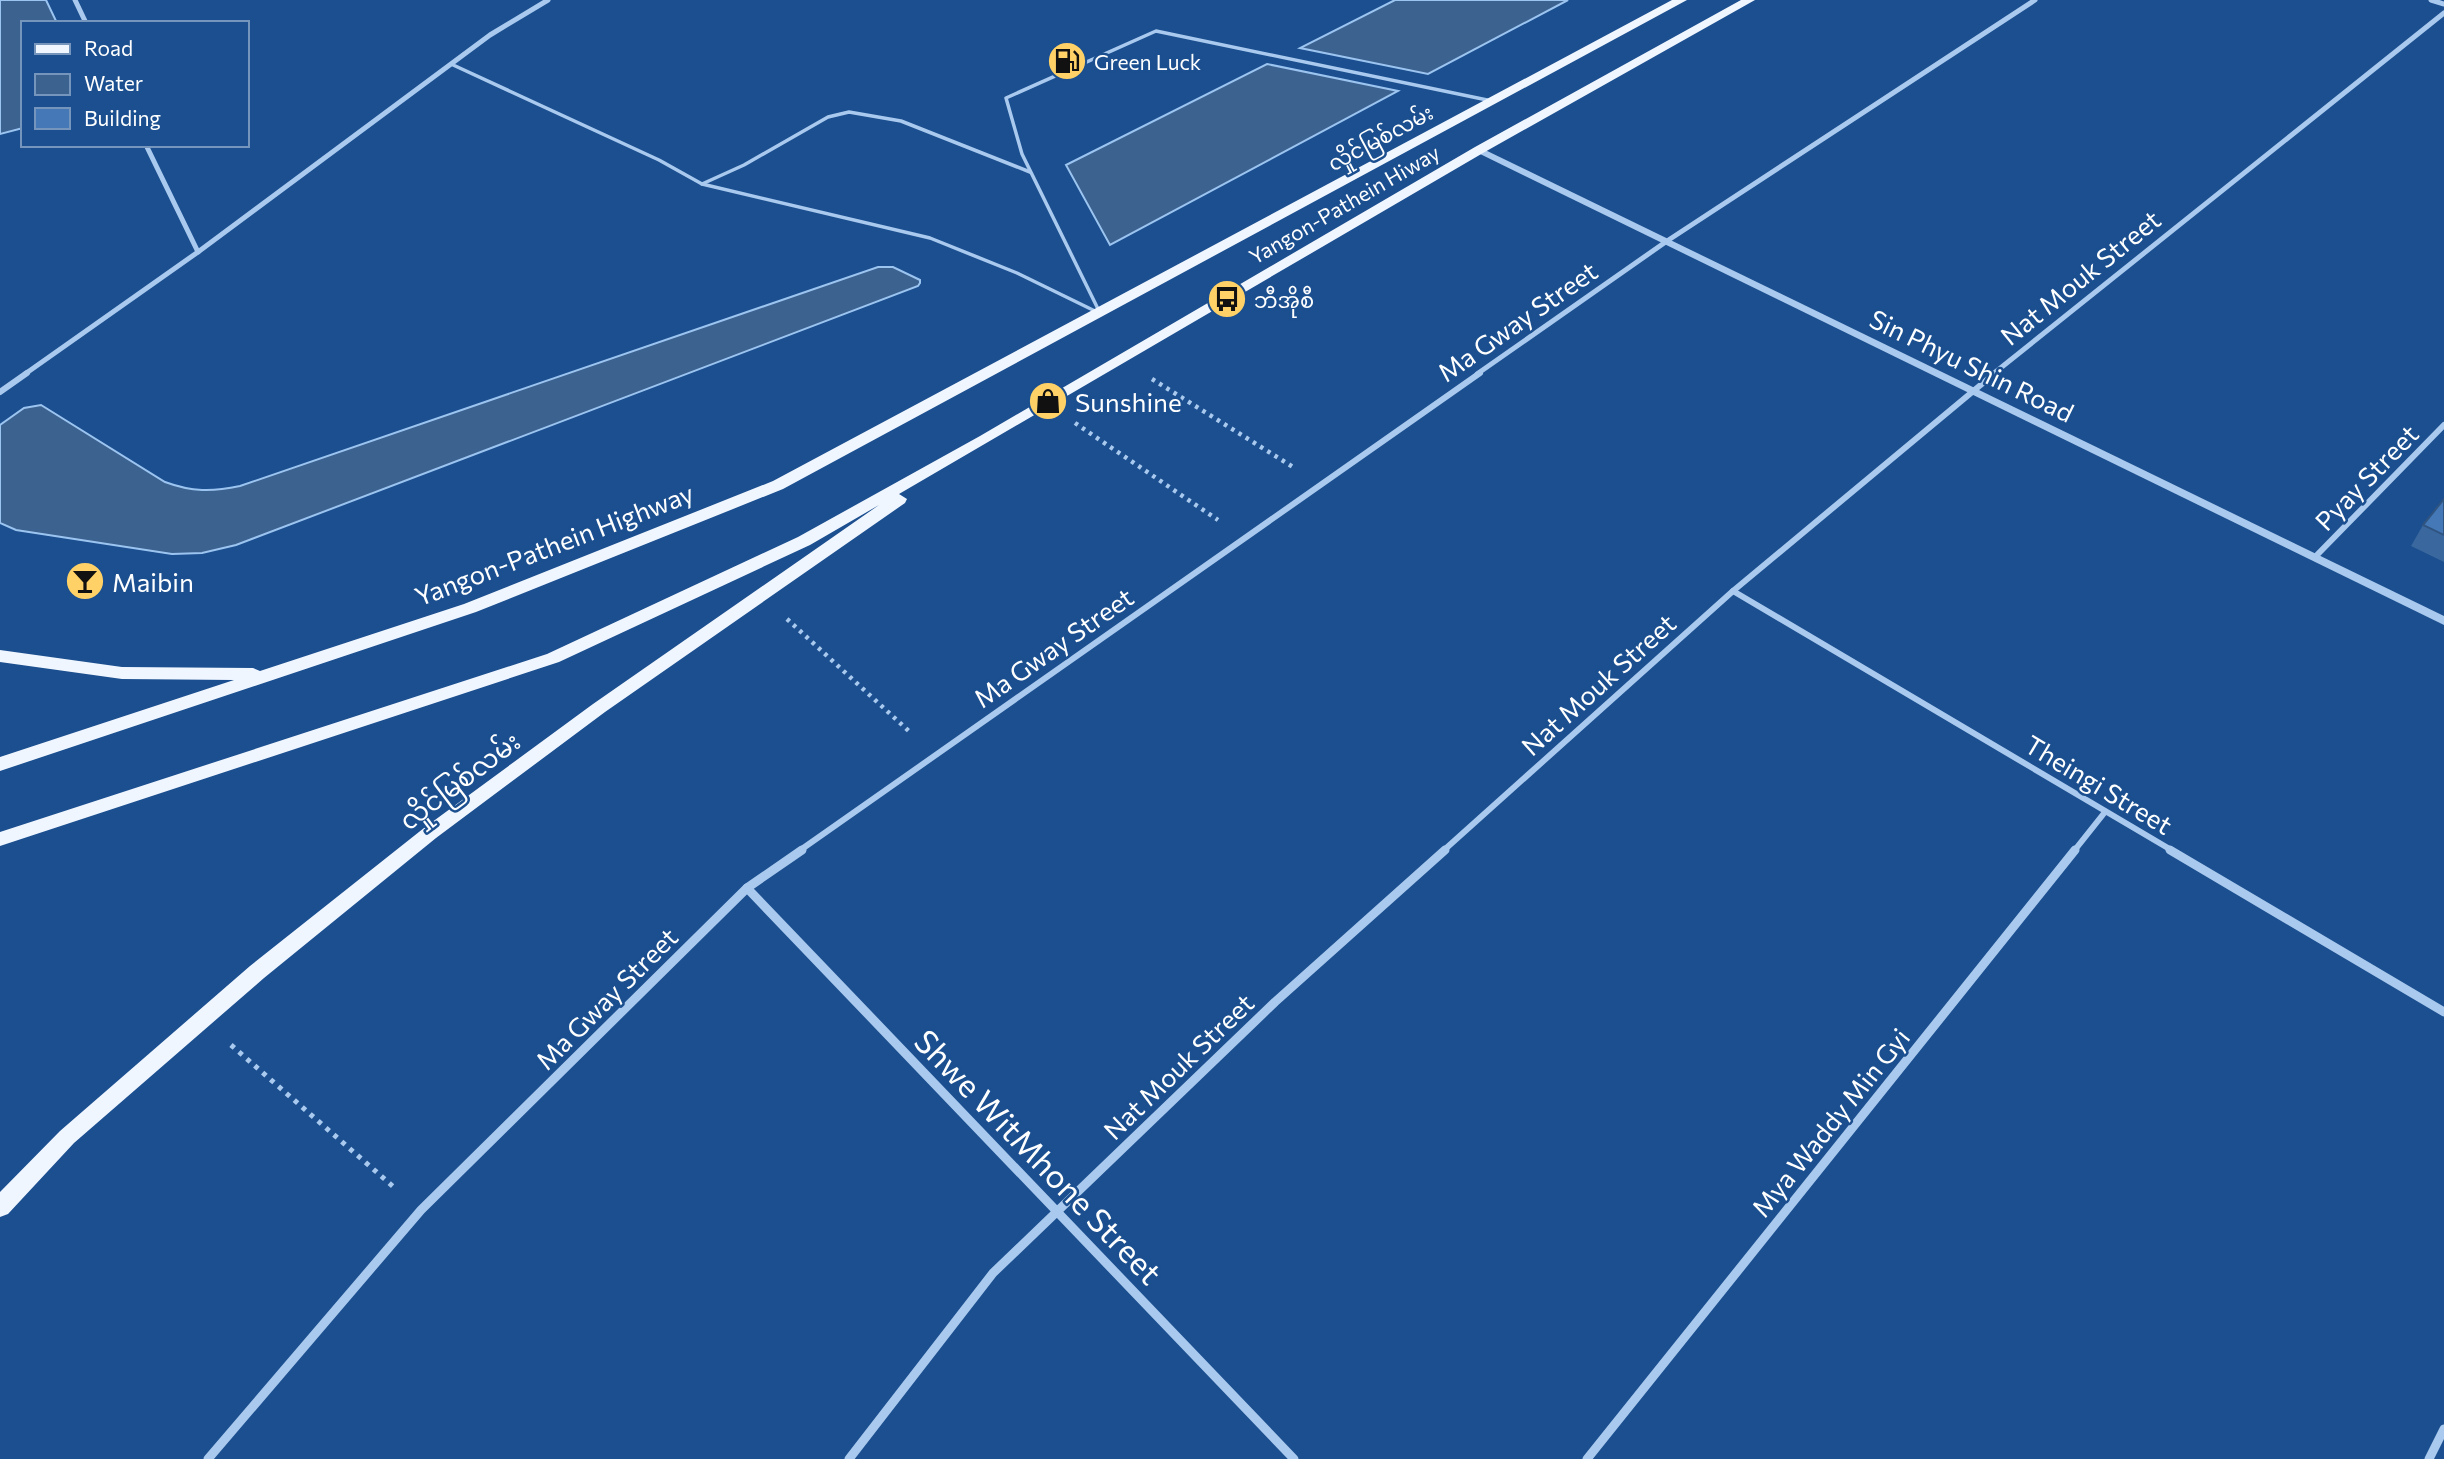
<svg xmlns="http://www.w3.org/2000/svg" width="2444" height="1459" font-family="Commissioner,'Noto Sans Myanmar',sans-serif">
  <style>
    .water { fill: #3c6290; stroke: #9cc4f0; stroke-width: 2 }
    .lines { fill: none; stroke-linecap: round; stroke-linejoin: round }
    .path-far1 { stroke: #a9c9ee; stroke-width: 4.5; stroke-dasharray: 3.5 5; stroke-linecap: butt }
    .path { stroke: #a9c9ee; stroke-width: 5; stroke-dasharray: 4.5 6; stroke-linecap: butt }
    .service { stroke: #a9c9ee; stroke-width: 3.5 }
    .minor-far2 { stroke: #a9c9ee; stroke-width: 5 }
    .minor-far1 { stroke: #a9c9ee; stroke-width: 6 }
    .minor { stroke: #a9c9ee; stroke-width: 9 }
    .tertiary { fill: #a9c9ee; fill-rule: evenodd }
    .primary { fill: #f0f6ff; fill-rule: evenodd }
    .wall { fill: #3a679d }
    .building { fill: #4478b7; stroke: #305480; stroke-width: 2 }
    .labels { text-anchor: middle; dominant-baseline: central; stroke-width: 5; stroke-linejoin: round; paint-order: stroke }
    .far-poi-label { font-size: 21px; fill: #fff; stroke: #1b4f8f; text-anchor: start }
    .far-street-label { font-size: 21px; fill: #fff; stroke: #1b4f8f }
    .street-label { font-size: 26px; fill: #fff; stroke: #1b4f8f }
    .poi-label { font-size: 26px; fill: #fff; stroke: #1b4f8f; text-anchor: start }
    .near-street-label { font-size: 32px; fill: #fff; stroke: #1b4f8f }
  </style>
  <rect width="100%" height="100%" fill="#1b4f8f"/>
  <g class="water">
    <polygon points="0,0 46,0 57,23 23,23 23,128 0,134"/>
    <polygon points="1395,0 1568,0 1428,74 1300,48"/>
    <polygon points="1267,64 1398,91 1110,245 1066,165"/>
    <path d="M878 267H893L920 280V283L918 286 236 545 202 553 172 554 16 530 0 523V425L24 408 41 405 165 482C192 492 212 492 240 486Z"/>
  </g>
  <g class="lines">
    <g class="path-far1">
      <polyline points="1152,379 1293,467"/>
      <polyline points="1075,423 1218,520"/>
      <polyline points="787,619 912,734"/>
    </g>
    <polyline class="path" points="231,1045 396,1189"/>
    <g class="service">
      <polyline points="451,64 659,160 702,184 744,165 828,117 849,112 901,121 1030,172"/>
      <polyline points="702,184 930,238 1017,273 1097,312"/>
      <polyline points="1100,313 1022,154 1006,98 1156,31 1492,101"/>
    </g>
    <g class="minor-far2">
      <polyline points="75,0 86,23"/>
      <polyline points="2431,0 2444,4"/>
      <polyline points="146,145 198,252"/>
      <polyline points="25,374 198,252 490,35 548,0"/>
      <polyline points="1477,374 1667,241 2035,0"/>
      <polyline points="1993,374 2444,13"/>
    </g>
    <g class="minor-far1">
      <polyline points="0,392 27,373"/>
      <polyline points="2316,556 2444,425"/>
      <polyline points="1733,591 2173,851"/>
      <polyline points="799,851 1480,373"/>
      <polyline points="1443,851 1733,591 1995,373"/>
      <polyline points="2074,851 2105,812"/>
    </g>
    <g class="minor">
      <polyline points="2170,850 2444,1012"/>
      <polyline points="747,888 1294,1459"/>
      <polyline points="208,1459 421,1210 747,888 802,850"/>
      <polyline points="849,1459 993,1273 1275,1002 1445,850"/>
      <polyline points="1587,1459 2075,850"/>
      <polyline points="2429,1459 2444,1429"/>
    </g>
    <polygon class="tertiary" points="1479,147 2444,616 2444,625 1476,152 1475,150"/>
    <g class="primary">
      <polygon points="1672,0 1687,0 783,489 476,612 0,771 0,757 234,680 122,679 0,662 0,650 122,667 253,668 260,671 464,604 773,481"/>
      <polygon points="1741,0 1755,0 1483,153 899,494 907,499 905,503 605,712 436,838 264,978 74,1143 8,1214 0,1217 0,1192 60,1131 250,966 424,828 593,704 879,505 810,545 559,662 0,846 0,832 547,654 798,537 980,436 1475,147"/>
    </g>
  </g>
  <polygon class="wall" points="2444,499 2444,562 2411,546 2423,525"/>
  <polygon class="building" points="2444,499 2444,535 2423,525"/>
  <defs>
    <g id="fuel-disc" transform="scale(2.0125)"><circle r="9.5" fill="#ffd166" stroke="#1b4f8f"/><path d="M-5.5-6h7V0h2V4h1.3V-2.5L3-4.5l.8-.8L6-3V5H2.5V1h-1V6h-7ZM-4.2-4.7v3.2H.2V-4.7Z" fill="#111"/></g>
    <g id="bus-disc" transform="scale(2.0125)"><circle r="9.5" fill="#ffd166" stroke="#1b4f8f"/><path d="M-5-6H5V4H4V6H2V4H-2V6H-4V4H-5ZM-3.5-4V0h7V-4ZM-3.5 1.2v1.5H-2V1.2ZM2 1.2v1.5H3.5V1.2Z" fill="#111"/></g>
    <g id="shop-disc" transform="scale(2.0125)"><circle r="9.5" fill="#ffd166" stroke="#1b4f8f"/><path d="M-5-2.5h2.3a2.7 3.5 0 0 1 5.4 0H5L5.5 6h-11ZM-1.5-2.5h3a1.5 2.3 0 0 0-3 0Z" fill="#111"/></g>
    <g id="bar-disc" transform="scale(2.0125)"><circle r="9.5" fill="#ffd166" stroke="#1b4f8f"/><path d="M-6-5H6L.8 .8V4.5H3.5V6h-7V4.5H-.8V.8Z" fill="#111"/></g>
  </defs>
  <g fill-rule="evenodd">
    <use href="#fuel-disc" x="1067" y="61"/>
    <use href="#bus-disc" x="1227" y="299"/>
    <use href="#shop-disc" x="1048" y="401"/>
    <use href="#bar-disc" x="85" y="581"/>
  </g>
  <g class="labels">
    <g class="far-poi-label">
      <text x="1094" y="61">Green Luck</text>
      <text x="1254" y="299">ဘီအိုစီ</text>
    </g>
    <g class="far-street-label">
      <text transform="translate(1380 137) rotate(-28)">လှိုင်မြစ်လမ်း</text>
      <text transform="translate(1344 204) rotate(-30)">Yangon-Pathein Hiway</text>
    </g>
    <g class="street-label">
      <text transform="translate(2080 277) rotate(-39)">Nat Mouk Street</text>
      <text transform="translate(1517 321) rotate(-35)">Ma Gway Street</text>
      <text transform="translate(1972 365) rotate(26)">Sin Phyu Shin Road</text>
      <text transform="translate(2366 477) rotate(-46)">Pyay Street</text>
      <text transform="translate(554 544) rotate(-21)">Yangon-Pathein Highway</text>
      <text transform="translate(1053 647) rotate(-35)">Ma Gway Street</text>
      <text transform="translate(1598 684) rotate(-42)">Nat Mouk Street</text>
      <text transform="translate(459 780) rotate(-37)">လှိုင်မြစ်လမ်း</text>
      <text transform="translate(2099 784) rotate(31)">Theingi Street</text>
      <text transform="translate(606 998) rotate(-45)">Ma Gway Street</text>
      <text transform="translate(1178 1066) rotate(-44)">Nat Mouk Street</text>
      <text transform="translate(1830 1122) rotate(-51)">Mya Waddy Min Gyi</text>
    </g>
    <g class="poi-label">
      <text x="1075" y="401">Sunshine</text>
      <text x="112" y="581">Maibin</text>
    </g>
    <g class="near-street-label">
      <text transform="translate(1039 1156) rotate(46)">Shwe WitMhone Street</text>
    </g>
  </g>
  <rect x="21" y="21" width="228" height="126" fill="#1b4f8f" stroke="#7695bc" stroke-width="2"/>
  <rect x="35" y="44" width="35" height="10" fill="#f0f6ff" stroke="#7695bc" stroke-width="2"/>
  <text x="84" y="56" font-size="21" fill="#ffffff">Road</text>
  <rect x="35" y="74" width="35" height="21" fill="#3c6290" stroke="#7695bc" stroke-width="2"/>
  <text x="84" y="91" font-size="21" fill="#ffffff">Water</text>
  <rect x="35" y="108" width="35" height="21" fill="#4478b7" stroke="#7695bc" stroke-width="2"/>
  <text x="84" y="126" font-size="21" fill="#ffffff">Building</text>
</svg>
